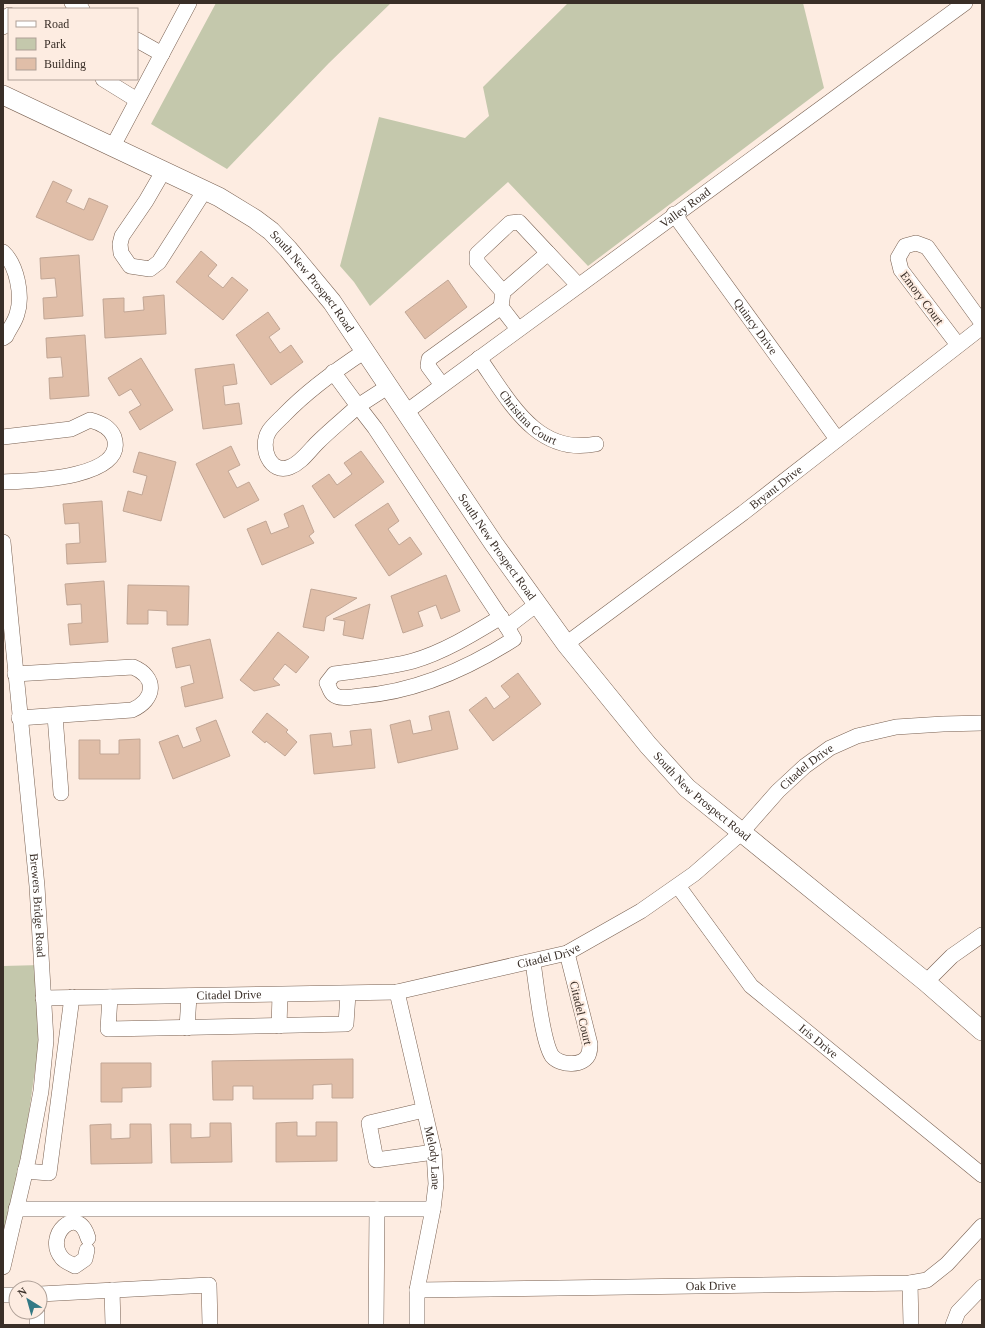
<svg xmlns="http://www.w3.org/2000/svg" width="985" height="1328" font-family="'Times New Roman',serif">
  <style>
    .green { fill: #c4c8ac }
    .building { fill: #e0bea8; stroke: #c1a695 }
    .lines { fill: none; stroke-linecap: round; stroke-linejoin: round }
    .minor-casing { stroke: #796152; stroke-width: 16 }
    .major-casing { stroke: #796152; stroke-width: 20 }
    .minor { stroke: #fff; stroke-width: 15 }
    .major { stroke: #fff; stroke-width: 19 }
    .labels { text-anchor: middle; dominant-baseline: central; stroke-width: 4; stroke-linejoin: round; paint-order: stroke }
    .street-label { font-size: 12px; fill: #392e27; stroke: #fdece1 }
  </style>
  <rect width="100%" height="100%" fill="#fdece1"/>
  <g class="green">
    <polygon points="216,3 391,3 329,63 227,169 151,124"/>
    <polygon points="568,3 803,3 824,88 588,266 508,182 370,306 354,282 340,266 379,117 465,138 489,116 483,87"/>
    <polygon points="41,965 45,1001 11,1237 3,1235 3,966"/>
  </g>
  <g class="building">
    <polygon points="53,181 72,190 66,202 84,210 89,198 108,206 93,240 89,240 36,217"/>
    <polygon points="201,251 217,265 208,276 223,288 232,277 248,290 223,320 176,282"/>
    <polygon points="79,255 83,316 44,319 43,298 57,297 55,278 41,279 40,258"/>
    <polygon points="448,280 467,307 425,339 405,312"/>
    <polygon points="164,295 166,334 105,338 103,299 124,298 124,312 144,310 143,297"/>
    <polygon points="268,312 280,329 269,337 280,353 291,345 303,362 271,385 236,335"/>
    <polygon points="85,335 89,396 50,399 49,378 63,377 61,357 47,358 46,338"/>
    <polygon points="141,358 173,410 140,430 129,412 141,405 131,389 119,396 108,378"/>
    <polygon points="234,364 237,384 223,386 225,405 239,403 242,424 203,429 195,369"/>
    <polygon points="231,446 240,465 228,471 237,488 249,482 259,500 224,518 196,464"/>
    <polygon points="361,451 384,482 334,518 312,486 329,474 337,485 352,474 344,463"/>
    <polygon points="139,452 176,462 161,521 123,511 128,491 142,495 147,476 133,472"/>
    <polygon points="102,501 106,562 67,564 66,544 80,543 79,523 65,524 63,504"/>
    <polygon points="388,503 399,521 388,529 399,545 410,537 422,554 389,576 355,525"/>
    <polygon points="303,505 314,532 309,536 314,543 262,565 247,529 266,521 271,534 289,527 284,514"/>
    <polygon points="446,575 460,611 441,619 436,605 418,612 423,626 403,633 391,596"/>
    <polygon points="104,581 108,642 70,645 68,624 82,623 81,604 67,605 65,584"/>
    <polygon points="128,585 189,586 188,625 167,625 167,611 148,610 148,624 127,624"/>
    <polygon points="311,589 357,598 326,617 324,631 303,627"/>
    <polygon points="370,604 363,639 343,635 345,621 333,619"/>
    <polygon points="278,632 309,657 296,673 285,664 273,679 280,685 254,691 240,680"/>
    <polygon points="210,639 223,698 185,707 181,687 194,683 190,665 176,668 172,648"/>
    <polygon points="518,673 541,704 493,741 469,710 486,697 494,709 510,697 501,686"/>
    <polygon points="449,711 458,749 398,763 390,725 410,720 413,734 432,730 429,716"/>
    <polygon points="267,713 288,730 286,732 297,742 285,756 266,741 265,743 252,732"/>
    <polygon points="216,720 230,756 173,779 159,742 178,735 183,748 201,741 196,728"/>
    <polygon points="371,729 375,768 314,774 310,735 331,733 333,747 352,745 350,731"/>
    <polygon points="140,739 140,779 79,779 79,740 100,740 100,754 119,754 119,740"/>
    <polygon points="353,1059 353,1098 332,1098 332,1084 313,1085 313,1099 253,1099 253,1086 233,1086 233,1100 213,1100 212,1061"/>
    <polygon points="101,1063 151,1063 151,1087 122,1088 122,1102 101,1102"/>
    <polygon points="297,1122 297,1136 316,1136 316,1122 337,1122 337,1161 276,1162 276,1123"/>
    <polygon points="210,1123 231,1123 232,1162 171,1163 170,1124 191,1124 191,1138 210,1137"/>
    <polygon points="111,1124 111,1139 130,1138 130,1124 151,1124 152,1163 91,1164 90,1125"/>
  </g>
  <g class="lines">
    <g class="minor-casing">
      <g id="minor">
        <polyline points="72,3 82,9"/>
        <polyline points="3,27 9,15"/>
        <polyline points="137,40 162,54"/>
        <polyline points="103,79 137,100"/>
        <polyline points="113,146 189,3"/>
        <polyline points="164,170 146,201 122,236 120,244 121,253 130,266 150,269 159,262 205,190"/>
        <path id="s1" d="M674 214 837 439"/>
        <path d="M3 252C17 265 23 296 17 314 15 322 9 329 6 336L3 338"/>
        <polyline points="548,253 578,285"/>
        <polyline points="501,307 503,292 477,262 477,254 510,223 519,222 548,253 503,292"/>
        <polyline points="958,345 901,270 898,258 905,246 916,243 927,247 982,323"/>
        <path d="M365 351C336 370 308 390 284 415 279 420 273 425 269 431 259 447 270 475 290 467 301 463 309 451 317 443 330 430 345 418 358 406L375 428 507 627 537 604"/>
        <path id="s2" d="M479 358C509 400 536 456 596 444"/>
        <polyline points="333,372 358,406 389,386"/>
        <polyline points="442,385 428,366 429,359 501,307 518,329"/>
        <path id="s3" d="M406 412 965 3"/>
        <path d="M3 437 71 429 90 420C101 423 110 427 114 437 128 479 27 481 3 482"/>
        <path id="s4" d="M3 542 37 886 46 1040 41 1091 28 1160 3 1267"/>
        <path d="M501 617C473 634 444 652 413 661 387 668 360 670 334 674L327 683C329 686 330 692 333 694 339 700 352 697 360 696 416 692 467 669 514 639L507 627"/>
        <path id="s5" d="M566 644 743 513 982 327"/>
        <path d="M15 674 133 667C157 677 156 699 132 710L19 718"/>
        <polyline points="55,716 61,793"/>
        <path id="s6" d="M678 886 751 986 982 1175"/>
        <path d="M533 962C536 982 542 1041 552 1056 560 1066 585 1067 589 1053 590 1050 590 1047 590 1044L567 953"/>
        <polyline points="926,982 952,956 982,935"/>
        <path id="s7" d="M397 992 434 1152 436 1184 433 1209 417 1290V1325"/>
        <polyline points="110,997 108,1029 346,1024 348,994"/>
        <path id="s8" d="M43 998 397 992 567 953 641 911 694 874 741 833 778 791 805 766 830 748 857 736 896 727 943 724 982 723"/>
        <polyline points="279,1026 280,995"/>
        <polyline points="187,1028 189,996"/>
        <polyline points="424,1110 369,1123 376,1160 434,1152"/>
        <polyline points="25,1171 49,1173 72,997"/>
        <polyline points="16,1209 433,1209"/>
        <path d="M87 1250 85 1259 75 1266C71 1264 64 1261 62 1258 43 1236 78 1202 88 1238"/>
        <polyline points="910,1283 911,1325"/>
        <polyline points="112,1290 113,1325"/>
        <path id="s9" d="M417 1290 910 1283 927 1280 947 1264 982 1226"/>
        <polyline points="40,1294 209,1285 210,1325"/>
        <polyline points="3,1295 16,1295"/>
        <polyline points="37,1325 37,1312"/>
        <polyline points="376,1325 377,1209"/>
        <polyline points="953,1325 958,1312 982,1287"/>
      </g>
    </g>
    <g class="major-casing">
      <g id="major">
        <path id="s10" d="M3 95 219 197 255 219 271 231 288 249 332 302 494 544 566 644 648 745 687 788 926 982 982 1031"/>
      </g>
    </g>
    <use href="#minor" class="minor"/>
    <use href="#major" class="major"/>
  </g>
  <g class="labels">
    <g class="street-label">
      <text stroke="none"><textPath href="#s3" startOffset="346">Valley Road</textPath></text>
      <text stroke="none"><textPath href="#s10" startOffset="366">South New Prospect Road</textPath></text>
      <text transform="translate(922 298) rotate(53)">Emory Court</text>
      <text stroke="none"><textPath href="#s1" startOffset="139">Quincy Drive</textPath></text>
      <text stroke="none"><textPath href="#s2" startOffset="78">Christina Court</textPath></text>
      <text stroke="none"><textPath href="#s5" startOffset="262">Bryant Drive</textPath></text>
      <text stroke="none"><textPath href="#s10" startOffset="690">South New Prospect Road</textPath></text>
      <text stroke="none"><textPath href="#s8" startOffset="834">Citadel Drive</textPath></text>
      <text stroke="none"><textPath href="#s10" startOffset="1014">South New Prospect Road</textPath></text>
      <text stroke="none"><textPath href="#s4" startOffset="365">Brewers Bridge Road</textPath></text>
      <text stroke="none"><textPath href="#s8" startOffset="510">Citadel Drive</textPath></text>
      <text stroke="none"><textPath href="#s8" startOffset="186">Citadel Drive</textPath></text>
      <text transform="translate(581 1013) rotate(77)">Citadel Court</text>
      <text stroke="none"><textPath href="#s6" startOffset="211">Iris Drive</textPath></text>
      <text stroke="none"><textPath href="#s7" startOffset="170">Melody Lane</textPath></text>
      <text stroke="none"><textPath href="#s9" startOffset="294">Oak Drive</textPath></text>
    </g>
  </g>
  <rect width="985" height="1328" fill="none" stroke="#392e27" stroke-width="8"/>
  <rect x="8" y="8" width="130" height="72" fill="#fdece1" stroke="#afa097"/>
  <rect x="16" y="21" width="20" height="6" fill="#ffffff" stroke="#afa097"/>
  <text x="44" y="28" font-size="12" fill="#392e27">Road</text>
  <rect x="16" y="38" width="20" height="12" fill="#c4c8ac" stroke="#afa097"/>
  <text x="44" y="48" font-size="12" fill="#392e27">Park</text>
  <rect x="16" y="58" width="20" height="12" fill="#e0bea8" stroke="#afa097"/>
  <text x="44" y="68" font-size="12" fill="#392e27">Building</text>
  <g transform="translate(28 1300) rotate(323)"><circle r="19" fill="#fdece1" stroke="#afa097"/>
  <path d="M0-3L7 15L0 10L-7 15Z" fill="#337985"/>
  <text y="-6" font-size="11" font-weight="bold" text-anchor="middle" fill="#392e27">N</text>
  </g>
</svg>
